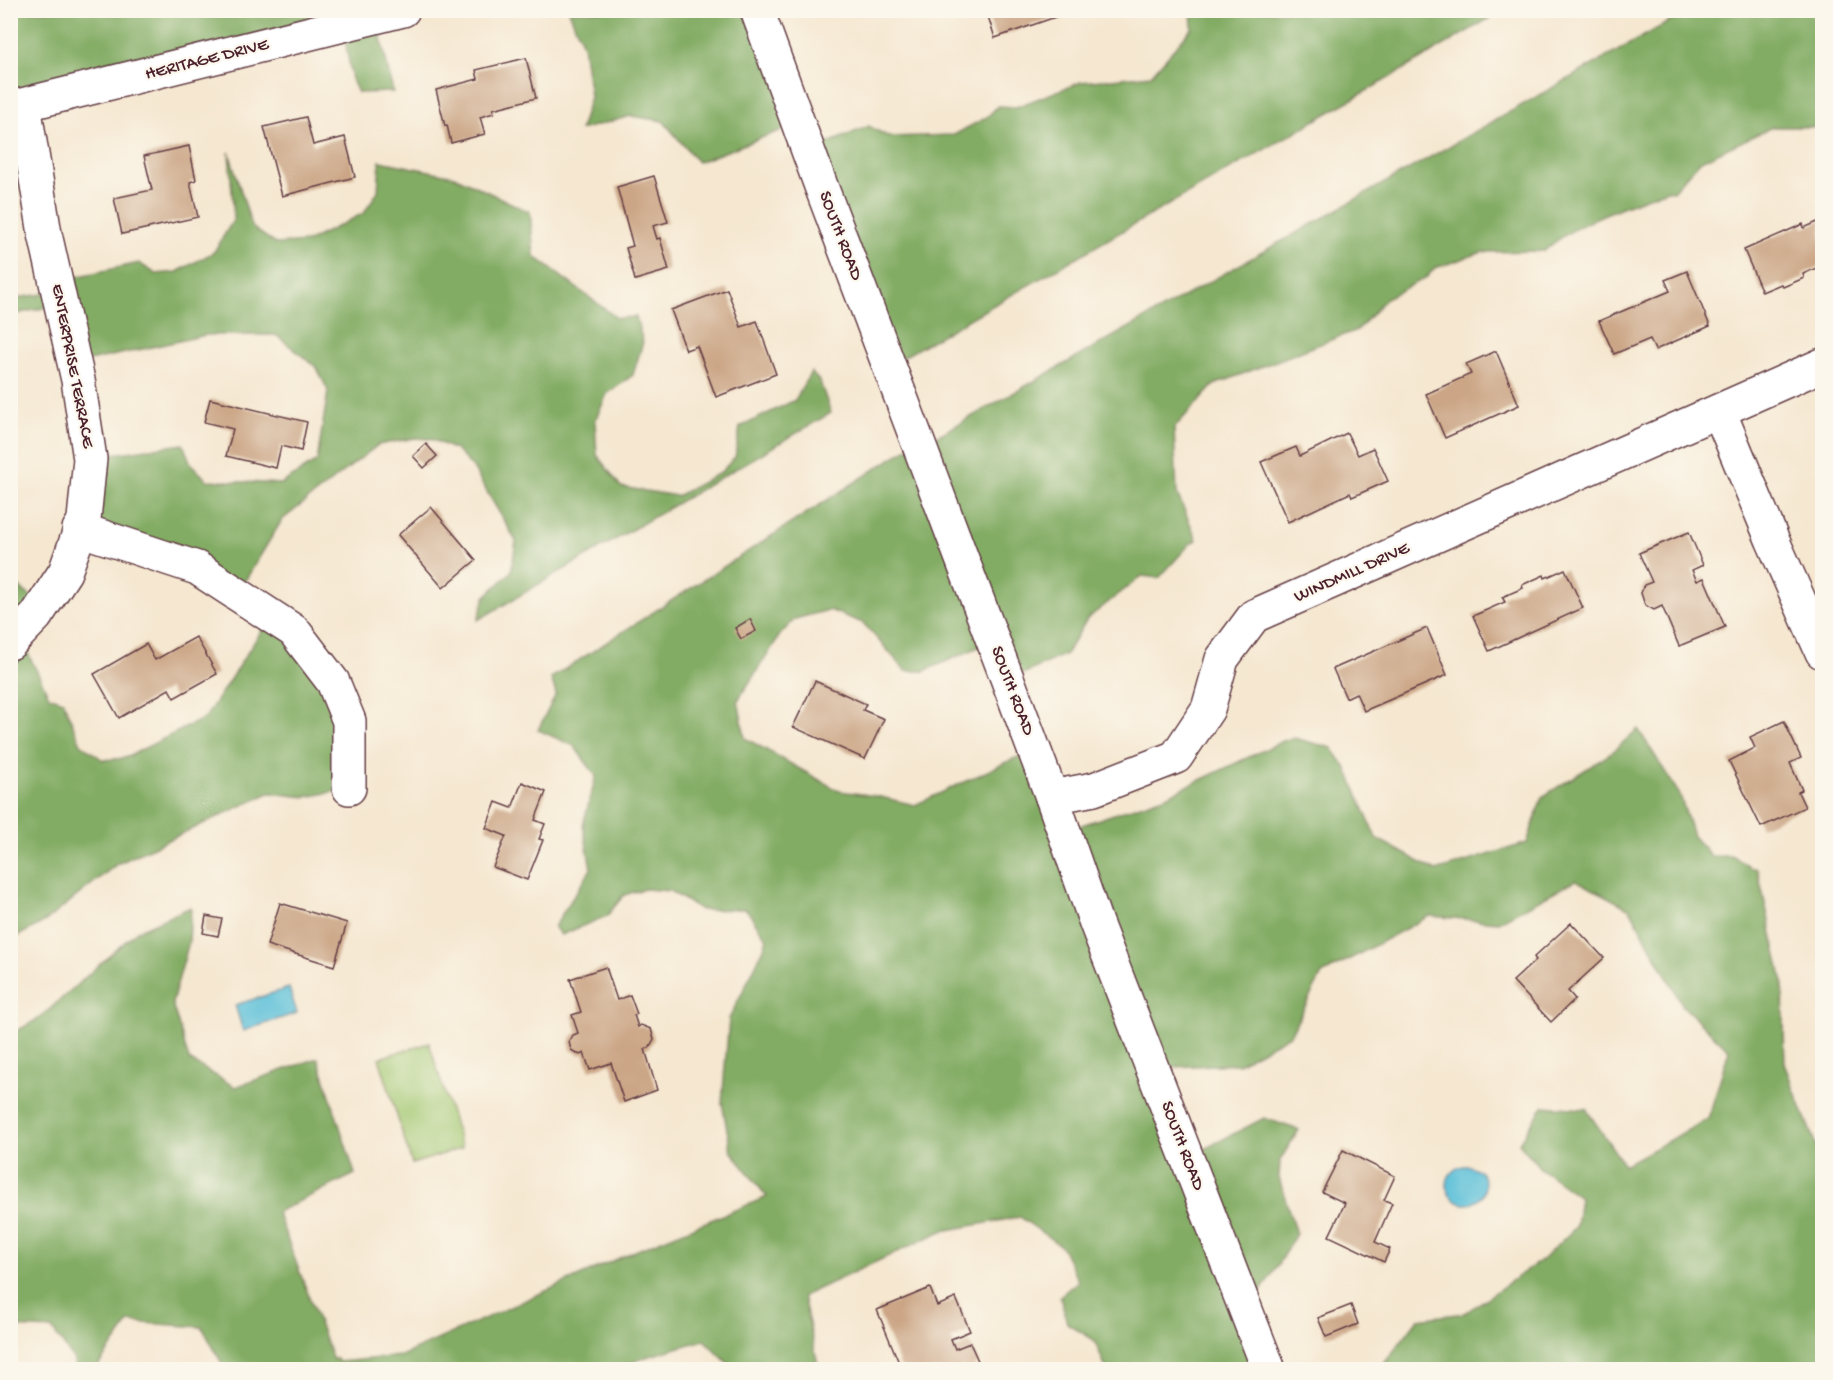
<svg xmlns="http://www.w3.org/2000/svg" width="1833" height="1380" font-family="'Gochi Hand',sans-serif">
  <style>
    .green { fill: #a3c872; stroke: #76744e; stroke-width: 1.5 }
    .forest { fill: #82ac64; stroke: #666648; stroke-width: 1.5 }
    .water { fill: #5abfd8; stroke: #526f82; stroke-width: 1.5 }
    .building { fill: #cba585 }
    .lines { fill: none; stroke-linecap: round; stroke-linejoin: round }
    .minor-casing { stroke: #643d44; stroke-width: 36 }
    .minor { stroke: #fff; stroke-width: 33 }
    .labels { text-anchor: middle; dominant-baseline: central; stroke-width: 4.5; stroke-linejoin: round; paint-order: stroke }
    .street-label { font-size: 18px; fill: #4a1f2b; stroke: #fbf7ec }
  </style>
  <rect width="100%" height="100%" fill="#fbf7ec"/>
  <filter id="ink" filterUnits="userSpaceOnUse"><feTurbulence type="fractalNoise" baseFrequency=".0167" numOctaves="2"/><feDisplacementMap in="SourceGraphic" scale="12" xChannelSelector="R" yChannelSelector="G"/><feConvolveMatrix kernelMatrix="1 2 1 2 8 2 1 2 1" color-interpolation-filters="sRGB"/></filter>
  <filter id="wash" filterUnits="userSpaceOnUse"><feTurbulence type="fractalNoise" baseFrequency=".008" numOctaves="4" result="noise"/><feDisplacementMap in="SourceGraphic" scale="24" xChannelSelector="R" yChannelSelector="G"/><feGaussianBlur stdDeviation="1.35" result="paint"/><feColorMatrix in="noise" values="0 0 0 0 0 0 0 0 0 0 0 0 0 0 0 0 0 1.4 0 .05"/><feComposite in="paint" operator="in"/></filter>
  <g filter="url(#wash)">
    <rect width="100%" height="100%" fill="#f5e7d0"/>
    <polygon class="green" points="429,1043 462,1148 412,1164 379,1058"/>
    <g class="forest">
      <polygon points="11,11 391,11 376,15 393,92 358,93 352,80 343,28 11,106"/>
      <polygon points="569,11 757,11 790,127 698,162 663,121 631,116 580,130 590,97 583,45"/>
      <polygon points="1191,11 1502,11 1382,82 893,363 807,152 869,126 889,137 954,135 987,117 998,106 1016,107 1081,82 1151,75 1192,28"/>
      <path d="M1688 11H1822V101L1817 107 1818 127H1772L1699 162 1673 191 1667 190C1625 206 1578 221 1544 251L1483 252 1435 268 1427 277 1386 298 1359 329 1214 385 1174 428 1177 493 1197 540 1190 544 1159 578 1142 576 1087 619 1066 654 1006 682 988 643 924 671H906L863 623 829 610 795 619 780 635 738 700 745 738 839 791 876 796 915 805 1024 754 1061 832 1164 797 1283 741 1294 738 1332 748 1347 769 1376 838 1436 871 1527 843 1542 797 1610 754 1638 729 1680 795 1693 836 1711 856H1733L1751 868H1757L1783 982 1785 1066 1822 1161V1369H1380L1418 1319 1465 1313 1543 1259 1576 1227 1580 1197 1540 1168 1519 1143 1543 1106 1586 1109 1624 1165 1708 1119 1729 1050 1683 1006 1630 909 1576 880 1498 922 1429 916 1322 974 1290 1035 1238 1064 1151 1068 1181 1161 1264 1118 1299 1130 1280 1160 1279 1178 1296 1234 1274 1271 1247 1312 1269 1369H1104L1106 1368 1094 1340 1067 1323 1060 1296 1078 1281 1062 1247 1020 1217 942 1231 803 1296 819 1369H734L704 1340 646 1357 616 1369H225L202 1327 129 1322 96 1369H76L73 1358 52 1329 11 1327 10 1035 41 1017 137 931 191 907 189 942 172 1003 189 1060 235 1087 318 1058 355 1174 277 1212 333 1360 337 1358 338 1362 401 1356 635 1251 767 1197 731 1151 722 1103 729 1019 764 948 767 939 746 909 701 910 670 891 645 889 624 895 607 916 561 935 554 927 591 869 583 825 596 776 574 746 538 730 556 694 551 678 911 446 925 443Z"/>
      <polygon points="229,152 252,227 276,244 307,242 364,213 378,191 380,161 454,176 530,212 534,256 617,318 636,317 643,342 633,375 607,394 595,421 597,455 621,487 677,496 720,473 735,457 740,427 795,400 811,372 820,382 831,413 478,620 485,597 511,572 516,541 473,468 456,450 431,439 415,438 378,445 282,520 240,589 87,531 91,457 183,444 191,464 207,480 281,484 317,461 328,391 317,368 276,335 206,335 75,364 57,305 11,315 10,299 43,294 57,281 139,263 156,274 177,272 214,252 234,219"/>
      <polygon points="10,580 38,602 19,635 49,696 63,701 81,744 103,760 125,758 205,718 271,616 331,679 349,789 306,797 269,793 117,864 47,920 11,940"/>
    </g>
    <g class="water">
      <polygon points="289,988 297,1013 243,1031 235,1005"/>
      <circle cx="1466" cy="1185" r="19"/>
    </g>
    <g id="blocks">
      <g class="building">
        <polygon points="986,10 1073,10 1073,11 995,38"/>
        <polygon points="526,58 536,98 493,109 494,113 480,117 485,134 451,143 447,125 445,126 436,90 478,79 476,70"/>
        <polygon points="306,117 313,145 345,137 355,177 282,196 264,127"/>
        <polygon points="189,146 196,180 190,182 198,217 122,234 114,198 152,190 144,156"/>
        <polygon points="654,176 668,222 653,226 657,239 660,238 669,270 635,280 626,248 633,246 617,187"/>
        <polygon points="1822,220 1821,266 1803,274 1804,278 1783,287 1781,284 1762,292 1744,250 1803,224 1804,228"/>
        <polygon points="1687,271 1710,326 1655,350 1650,339 1614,354 1599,321 1670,291 1665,280"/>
        <polygon points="727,289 741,327 757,321 776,374 716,397 697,346 686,350 671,310"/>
        <polygon points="1496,351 1519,405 1445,438 1426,394 1471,374 1466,364"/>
        <polygon points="210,399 307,422 301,451 281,446 276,468 226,456 233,429 204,422"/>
        <polygon points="1347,433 1358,455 1373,448 1388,481 1352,497 1350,493 1288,522 1261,462 1296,447 1300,456"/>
        <polygon points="426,444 437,456 424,468 413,456"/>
        <polygon points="431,507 476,560 443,588 398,535"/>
        <polygon points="1689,532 1703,565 1692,570 1697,581 1704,578 1725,627 1679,646 1662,606 1654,610 1645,605 1641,593 1644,585 1652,582 1639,553"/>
        <polygon points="1565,569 1583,608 1489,651 1473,616 1505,602 1502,597 1523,588 1522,585 1544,575 1545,578"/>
        <polygon points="750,619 756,631 741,639 735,628"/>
        <polygon points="1427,628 1447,675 1364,711 1356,693 1346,698 1333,669"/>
        <polygon points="196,637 217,674 174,698 169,689 119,718 94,674 146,644 155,660"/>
        <polygon points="815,681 866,704 863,710 884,719 865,759 793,727"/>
        <polygon points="1784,721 1801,758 1790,763 1802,790 1798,792 1805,807 1761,827 1729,761 1755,748 1750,737"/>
        <polygon points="522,782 546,792 535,820 545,824 539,839 543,840 527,880 493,867 506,836 486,828 496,802 512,808"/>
        <polygon points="280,903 347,923 334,966 267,945"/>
        <polygon points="206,916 222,919 218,936 203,933"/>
        <polygon points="1571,923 1604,958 1568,991 1575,999 1551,1022 1513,981 1536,960 1534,957"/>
        <polygon points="606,967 617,1000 630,995 637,1014 634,1015 638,1027 641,1025 651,1029 654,1039 649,1048 645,1049 657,1090 624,1102 611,1063 590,1070 584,1053 580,1055 571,1050 569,1042 573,1035 578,1033 572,1015 581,1012 570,979"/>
        <polygon points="1343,1150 1395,1176 1384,1200 1392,1203 1375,1242 1390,1249 1384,1262 1329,1236 1345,1203 1322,1192"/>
        <polygon points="930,1288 937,1306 956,1298 970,1331 951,1339 955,1349 970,1343 979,1363 975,1365 976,1370 902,1370 877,1310"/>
        <polygon points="1351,1305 1358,1324 1326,1337 1318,1318"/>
      </g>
    </g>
  </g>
  <g filter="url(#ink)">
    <use href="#blocks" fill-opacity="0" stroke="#643d44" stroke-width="1.5"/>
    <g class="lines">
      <g class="minor-casing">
        <g id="minor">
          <polyline points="757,10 821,186 1052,797 1096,923 1269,1370"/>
          <polyline points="10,108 403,10"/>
          <polyline points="1719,411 1772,539 1822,652"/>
          <polyline points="79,529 197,568 294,631 333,682 349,721 349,788"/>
          <polyline points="10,643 36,616 65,572 84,519 90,459 78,380 45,234 24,105"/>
          <polyline points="1052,797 1094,789 1176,757 1208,709 1222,659 1254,616 1822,365"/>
        </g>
      </g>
      <use href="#minor" class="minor"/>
    </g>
  </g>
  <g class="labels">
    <g class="street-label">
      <text transform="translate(207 60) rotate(-14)">HERITAGE DRIVE</text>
      <text transform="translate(840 236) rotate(69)">SOUTH ROAD</text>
      <text transform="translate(72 366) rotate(79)">ENTERPRISE TERRACE</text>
      <text transform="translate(1352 573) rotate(-24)">WINDMILL DRIVE</text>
      <text transform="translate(1012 691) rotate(69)">SOUTH ROAD</text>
      <text transform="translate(1182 1146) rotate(69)">SOUTH ROAD</text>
    </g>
  </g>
  <rect width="1833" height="1380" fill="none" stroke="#fbf7ec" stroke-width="36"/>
</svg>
